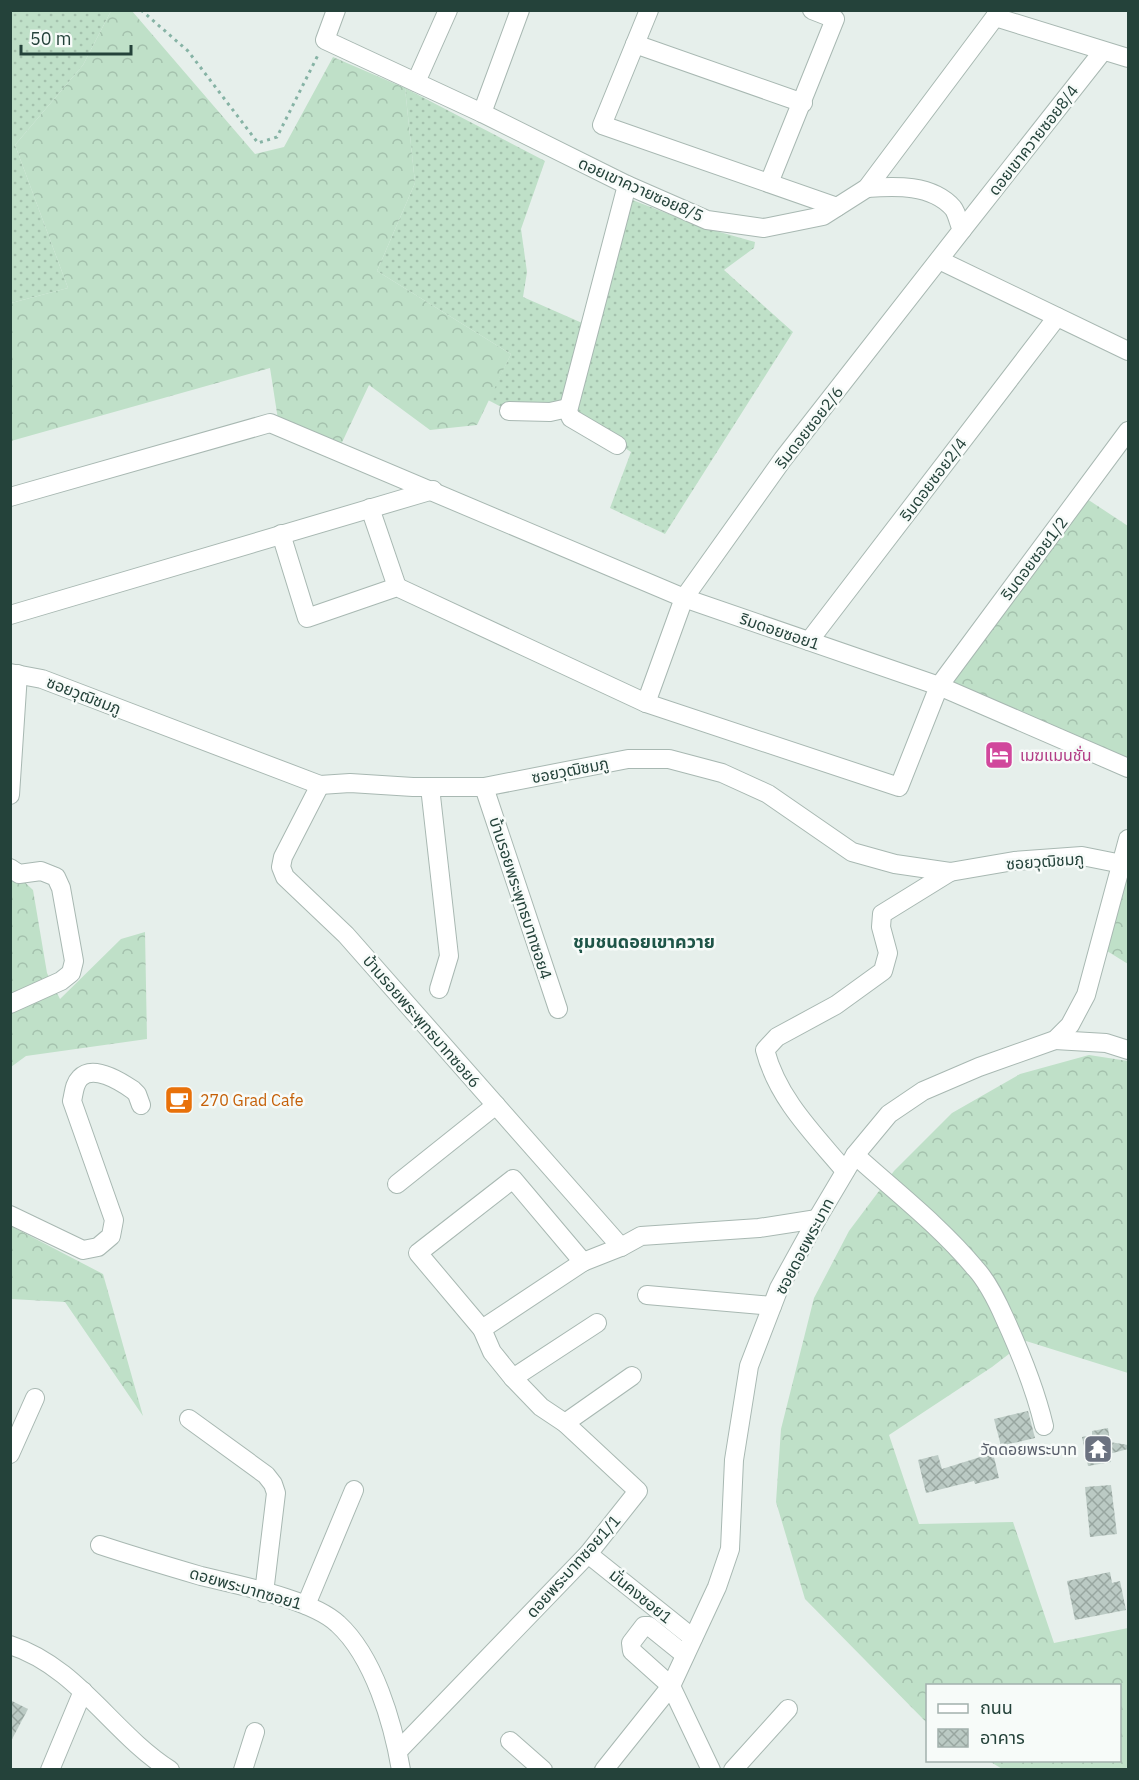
<svg xmlns="http://www.w3.org/2000/svg" width="1139" height="1780" font-family="'IBM Plex Sans','Noto Sans Thai',sans-serif">
  <style>
    .grass { fill: url(#grass-dots) }
    .forest { fill: url(#forest-crowns) }
    .building { fill: url(#building-cross-hatch) }
    .lines { fill: none; stroke-linecap: round; stroke-linejoin: round }
    .minor-casing { stroke: #a8b8b2; stroke-width: 20 }
    .path { stroke: #86b3a5; stroke-width: 3; stroke-dasharray: 3 4.5; stroke-linecap: butt }
    .minor { stroke: #fff; stroke-width: 18 }
    .labels { text-anchor: middle; dominant-baseline: central; stroke-width: 5; stroke-linejoin: round; paint-order: stroke }
    .street-label { font-size: 16px; fill: #24423a; stroke: #f7fbf9 }
    .hotel-label { font-size: 16px; fill: #b23c85; stroke: #f7fbf9; text-anchor: start }
    .food-label { font-size: 16px; fill: #c56008; stroke: #f7fbf9; text-anchor: start }
    .worship-label { font-size: 16px; fill: #5b616d; stroke: #f7fbf9; text-anchor: end }
    .neighbourhood-label { font-size: 18px; font-weight: bold; fill: #1f5548; stroke: #f7fbf9 }
  </style>
  <defs>
    <pattern id="grass-dots" width="8" height="8" patternUnits="userSpaceOnUse" patternTransform="scale(1.5)"><rect width="8" height="8" fill="#bfe0c8"/><path d="M2 2h.1M6 6h.1" fill="none" stroke="#a4c1ad" stroke-width="1.8" stroke-linecap="round"/></pattern>
    <pattern id="forest-crowns" width="20" height="18" patternUnits="userSpaceOnUse" patternTransform="scale(1.5)"><rect width="20" height="18" fill="#bfe0c8"/><path d="M2 6a3 3 0 1 1 6 0M12 15a3 3 0 1 1 6 0" fill="none" stroke="#a4c1ad"/></pattern>
    <pattern id="building-cross-hatch" width="8" height="8" patternUnits="userSpaceOnUse" patternTransform="scale(1.5)"><rect width="8" height="8" fill="#bbcac4"/><path d="M0 0l8 8M0 8l8-8" fill="none" stroke="#98a6a0"/></pattern>
  </defs>
  <rect width="100%" height="100%" fill="#e6efeb"/>
  <g class="grass">
    <polygon points="11,11 111,11 83,65 15,145 68,288 11,303"/>
    <polygon points="405,88 545,161 521,229 527,272 523,297 589,326 568,408 509,411 488,400 511,354 377,271 415,183"/>
    <polygon points="630,199 702,227 755,242 754,248 724,270 793,332 665,534 610,508 631,452 574,414"/>
  </g>
  <g class="forest">
    <polygon points="111,11 132,11 255,154 284,147 333,57 405,88 415,183 377,271 511,354 477,425 430,430 369,385 338,451 279,426 270,368 11,441 11,303 68,288 15,145 83,65"/>
    <polygon points="1081,495 1128,526 1128,768 939,686"/>
    <polygon points="1128,839 1128,964 1099,946"/>
    <polygon points="14,872 33,890 47,973 60,999 121,939 145,932 147,1039 26,1056 11,1067 10,874"/>
    <polygon points="1089,1055 1128,1061 1128,1373 1026,1341 992,1367 889,1435 919,1524 1013,1522 1054,1643 1128,1628 1128,1768 1126,1770 1004,1770 989,1761 1120,1760 1120,1686 928,1686 927,1723 805,1599 776,1502 781,1429 814,1298 849,1231 894,1171 952,1113 1020,1074"/>
    <polygon points="11,1226 103,1274 143,1416 65,1302 11,1299"/>
  </g>
  <g class="building">
    <polygon points="1028,1411 1035,1438 1001,1446 994,1419"/>
    <polygon points="1108,1428 1110,1442 1128,1445 1128,1449 1109,1454 1111,1462 1088,1466 1082,1437 1092,1435 1092,1431"/>
    <polygon points="993,1453 999,1478 975,1484 974,1481 926,1493 918,1460 938,1455 942,1469"/>
    <polygon points="1111,1485 1117,1534 1090,1537 1085,1487"/>
    <polygon points="1110,1572 1112,1583 1120,1581 1126,1610 1075,1620 1067,1581"/>
    <polygon points="10,1700 28,1709 10,1743"/>
  </g>
  <g class="lines">
    <g class="minor-casing">
      <g id="minor">
        <polyline points="336,10 325,40 482,113 627,185 707,220 764,228 823,216 867,188 995,17"/>
        <polyline points="649,10 602,125 837,207"/>
        <polyline points="995,17 1128,58"/>
        <polyline points="635,44 803,103"/>
        <polyline points="416,82 448,10"/>
        <polyline points="482,113 520,10"/>
        <polyline points="769,183 835,19 812,10"/>
        <polyline points="962,230 1103,51"/>
        <polyline points="939,260 1128,351"/>
        <polyline points="509,411 550,412 568,408"/>
        <polyline points="617,445 571,418 568,411 627,185"/>
        <polyline points="10,497 270,423 684,598 939,686 1128,768"/>
        <polyline points="370,508 397,587"/>
        <polyline points="281,534 307,618 397,587 646,703 899,787 939,686 1128,431"/>
        <polyline points="10,615 433,490"/>
        <polyline points="809,641 1057,317"/>
        <polyline points="10,673 42,679 320,785 350,783 413,787 484,787 628,759 669,759 722,773 768,794 852,852 895,864 950,872 1014,861 1082,856 1122,864"/>
        <path d="M646 703 684 598 783 459 962 230C959 224 957 213 953 208 932 184 895 186 867 188"/>
        <polyline points="320,785 283,857 281,867 285,877 346,935 621,1247"/>
        <polyline points="430,787 449,956 439,989"/>
        <polyline points="484,787 558,1009"/>
        <polyline points="10,795 18,674"/>
        <polyline points="10,868 19,874 41,871 56,877 61,888 74,961 71,973 61,981 10,1004"/>
        <polyline points="1055,1040 1106,1043 1128,1050"/>
        <path d="M855 1155C896 1192 940 1226 975 1268 988 1282 997 1301 1005 1319 1021 1354 1035 1388 1044 1426"/>
        <path d="M845 1171C813 1133 778 1099 765 1050L777 1037 836 1005 883 971 888 953 881 927 882 914 950 872"/>
        <polyline points="397,1184 496,1105"/>
        <path d="M10 1215 83 1250 98 1247 111 1236 114 1220 72 1101C74 1093 74 1084 80 1078 93 1064 120 1081 133 1090L137 1094 141 1105"/>
        <polyline points="647,1295 772,1306"/>
        <polyline points="482,1329 583,1262 621,1247 641,1236 759,1228 817,1219"/>
        <polyline points="513,1378 597,1323"/>
        <polyline points="189,1419 266,1475 273,1484 276,1493 264,1593"/>
        <polyline points="565,1423 632,1376"/>
        <polyline points="10,1454 35,1398"/>
        <path d="M100 1545C133 1556 167 1566 201 1576 237 1585 312 1599 338 1624 374 1657 393 1723 401 1770"/>
        <polyline points="588,1554 693,1638"/>
        <polyline points="306,1605 354,1490"/>
        <path d="M10 1645C78 1667 112 1733 170 1770"/>
        <polyline points="685,1655 649,1626 644,1626 631,1643 632,1651 671,1686 711,1770"/>
        <polyline points="510,1741 543,1770"/>
        <polyline points="398,1751 588,1554 638,1491 565,1423 541,1407 513,1378 492,1352 482,1329 418,1253 513,1179 583,1262"/>
        <polyline points="50,1770 83,1691"/>
        <polyline points="243,1770 255,1732"/>
        <polyline points="604,1770 671,1686 717,1587 730,1549 734,1460 749,1366 779,1288 817,1219 855,1155 889,1114 923,1091 979,1067 1055,1040 1070,1025 1086,995 1128,839"/>
        <polyline points="733,1770 788,1709"/>
      </g>
    </g>
    <polyline class="path" points="141,10 188,51 258,143 277,137 319,53"/>
    <use href="#minor" class="minor"/>
  </g>
  <defs>
    <g id="hotel-square" transform="scale(1.5)"><rect x="-9" y="-9" width="18" height="18" rx="4" fill="#d1479c" stroke="#f7fbf9"/><path d="M-6-4.5h1.5V1H6V5H4.5V3h-9V5H-6ZM-4 0a1.8 1.8 0 1 1 3.6 0ZM.5 0V-2.5h3Q6-2.5 6 0Z" fill="#fff"/></g>
    <g id="cafe-square" transform="scale(1.5)"><rect x="-9" y="-9" width="18" height="18" rx="4" fill="#e8710a" stroke="#f7fbf9"/><path d="M-5.5-4.5H6V0H3Q3 3.5 0 3.5H-2.5Q-5.5 3.5-5.5 0ZM3-3.2v2h1.7v-2ZM-6 4.5H4V6H-6Z" fill="#fff"/></g>
    <g id="temple-square" transform="scale(1.5)"><rect x="-9" y="-9" width="18" height="18" rx="4" fill="#6b7280" stroke="#f7fbf9"/><path d="M0-6L5-2H3V0L6.5 2.5H4V6H1.5V3h-3V6H-4V2.5H-6.5L-3 0V-2H-5Z" fill="#fff"/></g>
  </defs>
  <g fill-rule="evenodd">
    <use href="#hotel-square" x="999" y="755"/>
    <use href="#cafe-square" x="179" y="1100"/>
    <use href="#temple-square" x="1098" y="1449"/>
  </g>
  <g class="labels">
    <g class="street-label">
      <text transform="translate(1033 140) rotate(-52)">ดอยเขาควายซอย8/4</text>
      <text transform="translate(641 189) rotate(24)">ดอยเขาควายซอย8/5</text>
      <text transform="translate(809 427) rotate(-52)">ริมดอยซอย2/6</text>
      <text transform="translate(933 479) rotate(-53)">ริมดอยซอย2/4</text>
      <text transform="translate(1034 558) rotate(-53)">ริมดอยซอย1/2</text>
      <text transform="translate(780 631) rotate(19)">ริมดอยซอย1</text>
      <text transform="translate(84 695) rotate(21)">ซอยวุฒิชมภู</text>
      <text transform="translate(570 770) rotate(-11)">ซอยวุฒิชมภู</text>
      <text transform="translate(1045 861) rotate(-4)">ซอยวุฒิชมภู</text>
      <text transform="translate(521 898) rotate(72)">บ้านรอยพระพุทธบาทซอย4</text>
      <text transform="translate(422 1021) rotate(49)">บ้านรอยพระพุทธบาทซอย6</text>
      <text transform="translate(804 1246) rotate(-62)">ซอยดอยพระบาท</text>
      <text transform="translate(573 1566) rotate(-48)">ดอยพระบาทซอย1/1</text>
      <text transform="translate(246 1588) rotate(16)">ดอยพระบาทซอย1</text>
      <text transform="translate(641 1596) rotate(39)">มั่นคงซอย1</text>
    </g>
    <g class="hotel-label">
      <text x="1020" y="755">เมฆแมนชั่น</text>
    </g>
    <g class="food-label">
      <text x="200" y="1100">270 Grad Cafe</text>
    </g>
    <g class="worship-label">
      <text x="1077" y="1449">วัดดอยพระบาท</text>
    </g>
    <g class="neighbourhood-label">
      <text x="644" y="941">ชุมชนดอยเขาควาย</text>
    </g>
  </g>
  <rect width="1139" height="1780" fill="none" stroke="#24423a" stroke-width="24"/>
  <rect x="926" y="1684" width="195" height="78" fill="#f7fbf9" stroke="#a3b1ad" stroke-width="1.5"/>
  <rect x="938" y="1704" width="30" height="9" fill="#ffffff" stroke="#a3b1ad" stroke-width="1.5"/>
  <text x="980" y="1714" font-size="18" fill="#24423a">ถนน</text>
  <rect x="938" y="1729" width="30" height="18" fill="url(#building-cross-hatch)" stroke="#a3b1ad" stroke-width="1.5"/>
  <text x="980" y="1744" font-size="18" fill="#24423a">อาคาร</text>
  <path d="M21 45v9h110v-9" fill="none" stroke="#24423a" stroke-width="3"/>
  <text x="30" y="45" font-size="18" fill="#24423a" stroke="#f7fbf9" stroke-width="4.5" paint-order="stroke">50 m</text>
</svg>
